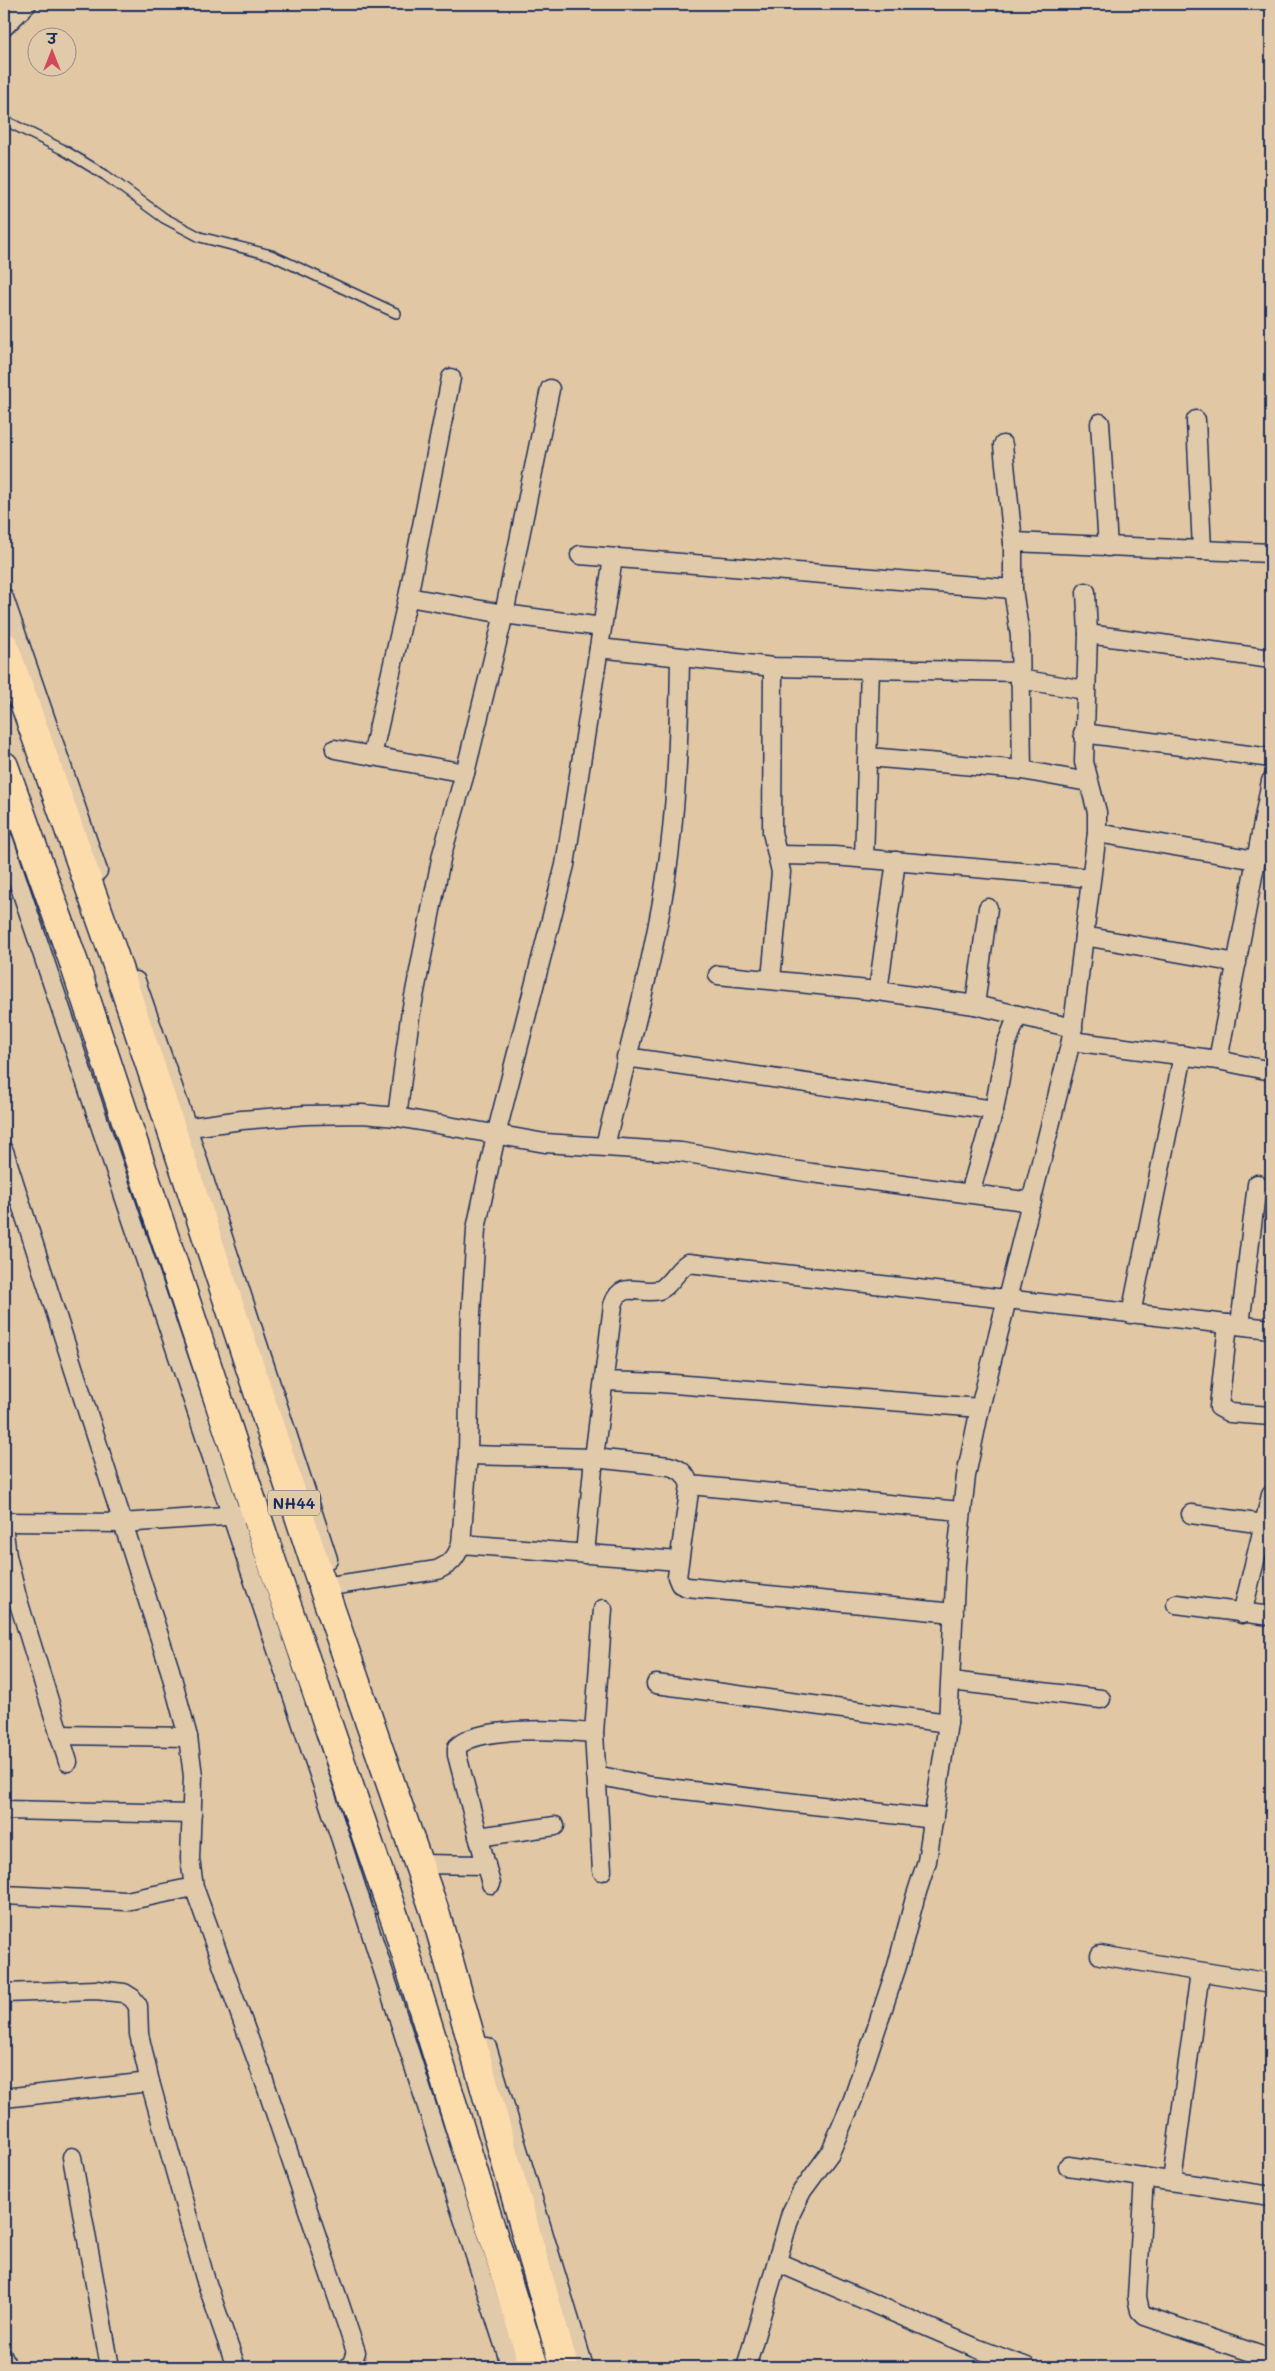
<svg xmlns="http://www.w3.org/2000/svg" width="1275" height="2371" font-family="Mali,'Playpen Sans Deva',sans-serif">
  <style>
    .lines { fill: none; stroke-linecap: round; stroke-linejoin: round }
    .service-casing { stroke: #1b2f5e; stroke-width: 12 }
    .minor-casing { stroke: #1b2f5e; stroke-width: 21 }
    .trunk-casing { stroke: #1b2f5e; stroke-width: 31 }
    .service { stroke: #e1caaa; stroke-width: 9 }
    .minor { stroke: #e1caaa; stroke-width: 18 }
    .trunk { stroke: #fddcac; stroke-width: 28 }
    .labels { text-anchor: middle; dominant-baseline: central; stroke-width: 4.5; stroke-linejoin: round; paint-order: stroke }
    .shield { fill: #e1caaa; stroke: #565e75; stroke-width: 1 }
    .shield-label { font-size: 15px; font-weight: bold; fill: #1b2f5e }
  </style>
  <rect width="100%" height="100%" fill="#e1c7a3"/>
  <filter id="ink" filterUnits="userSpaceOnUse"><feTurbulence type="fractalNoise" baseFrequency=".02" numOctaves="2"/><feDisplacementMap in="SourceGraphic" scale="10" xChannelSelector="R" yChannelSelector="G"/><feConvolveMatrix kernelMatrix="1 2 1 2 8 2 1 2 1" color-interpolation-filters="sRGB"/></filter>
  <g filter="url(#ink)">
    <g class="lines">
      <g class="service-casing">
        <polyline id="service" points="4,120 62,149 105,175 164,218 200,237 271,255 396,313"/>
      </g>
      <g class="minor-casing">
        <g id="minor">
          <polyline points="4,27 27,4"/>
          <polyline points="1196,420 1202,550"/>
          <polyline points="1100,423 1108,547"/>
          <polyline points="1003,445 1013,542 1013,589 1020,636 1022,770"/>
          <polyline points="1013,542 1271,553"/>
          <polyline points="580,555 1013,589"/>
          <polyline points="408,597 504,614 602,627"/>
          <polyline points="4,598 98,871"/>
          <polyline points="1088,634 1271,659"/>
          <polyline points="599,648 773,667 1020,672"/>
          <polyline points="1019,679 1085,690"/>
          <polyline points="1083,733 1271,758"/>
          <polyline points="335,749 465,773"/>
          <polyline points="372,756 408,597 451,378"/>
          <polyline points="868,757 1022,770 1088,782"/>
          <polyline points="1097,833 1256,860"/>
          <polyline points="4,840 341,1840 511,2367"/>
          <polyline points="779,855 834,856 1091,878"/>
          <polyline points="864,859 870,669"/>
          <polyline points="1084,936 1237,963"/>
          <polyline points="718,975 878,991 975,1005 1073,1028"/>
          <polyline points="771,979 781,872 772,832 773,667"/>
          <polyline points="136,981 187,1127 328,1559"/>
          <polyline points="878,991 896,861"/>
          <polyline points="975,1005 988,908"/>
          <polyline points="1071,1041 1218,1060 1271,1071"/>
          <polyline points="626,1057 994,1110"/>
          <polyline points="1218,1060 1271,781"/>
          <polyline points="397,1117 410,1017 442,854 465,773 504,614 550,389"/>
          <polyline points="176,1129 242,1120 306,1115 362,1114 397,1117 545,1143 681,1152 812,1173 1032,1202"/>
          <path d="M605 1146C626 1059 651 972 665 884 677 809 679 733 680 657"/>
          <polyline points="4,1151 170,1670 188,1737 193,1776 190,1859 194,1887 265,2083 356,2352 351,2366 347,2367"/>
          <polyline points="970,1193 994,1110 1006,1045 1018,1015"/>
          <polyline points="1131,1314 1183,1055"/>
          <polyline points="1228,1324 1219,1407 1230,1413 1271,1416"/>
          <polyline points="1240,1325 1257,1184"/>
          <polyline points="604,1381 661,1383 980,1408"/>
          <path d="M468 1455 594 1458 669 1466C681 1469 685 1473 690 1485L677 1577 680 1584 687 1587 954 1613"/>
          <polyline points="690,1485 960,1511"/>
          <polyline points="1191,1514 1264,1524"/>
          <polyline points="4,1522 122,1523 240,1515"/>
          <polyline points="4,1532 7,1556 17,1597 68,1762"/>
          <polyline points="461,1544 678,1561"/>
          <path d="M585 1554 594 1458 613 1305C621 1279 639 1295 659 1290 669 1287 677 1269 688 1263L1271 1329"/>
          <path d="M323 1587 437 1570C450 1564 456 1559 461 1544L468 1455 470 1331 476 1229 496 1135 565 865 613 558"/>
          <polyline points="1176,1604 1271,1616"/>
          <polyline points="1242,1614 1271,1495"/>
          <polyline points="951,1681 1101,1699"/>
          <polyline points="656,1684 948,1723"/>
          <polyline points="59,1735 188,1737"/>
          <polyline points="596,1775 650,1786 934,1819"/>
          <polyline points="4,1810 192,1814"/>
          <polyline points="478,1837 555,1826"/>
          <polyline points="419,1864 486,1865"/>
          <polyline points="602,1871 594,1733 603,1609"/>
          <path d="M491 1884 457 1755V1747C478 1725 564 1730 594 1733"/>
          <polyline points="4,1895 126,1901 194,1887"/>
          <polyline points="1100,1955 1271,1983"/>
          <polyline points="4,1993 96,1990 124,1993 132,1998 138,2006 139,2034 150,2082 205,2278 236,2367"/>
          <polyline points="487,2047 584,2367"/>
          <polyline points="4,2098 150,2082"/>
          <polyline points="72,2157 110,2367"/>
          <polyline points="1068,2166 1271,2196"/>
          <polyline points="1144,2177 1137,2297 1140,2311 1145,2316 1271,2359"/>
          <polyline points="1172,2181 1200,1972"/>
          <polyline points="777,2262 976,2348 1027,2367"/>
          <polyline points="4,2358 6,2367"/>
          <polyline points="746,2367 791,2213 802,2191 830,2153 853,2099 897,1966 915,1898 927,1861 948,1723 956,1563 966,1476 980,1408 1071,1041 1084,936 1097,833 1097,812 1084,762 1088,634 1086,592"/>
        </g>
      </g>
      <g class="trunk-casing">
        <g id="trunk">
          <polyline points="4,646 113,953 314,1561 435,1912 564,2367"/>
          <polyline points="4,766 74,963 275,1571 396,1922 534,2367"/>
        </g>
      </g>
      <use href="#service" class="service"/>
      <use href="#minor" class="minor"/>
      <use href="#trunk" class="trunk"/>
    </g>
  </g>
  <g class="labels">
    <rect class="shield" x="268" y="1490.5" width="52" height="25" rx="4"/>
    <g class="shield-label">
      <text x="294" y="1503">NH44</text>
    </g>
  </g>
  <rect width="1275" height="2371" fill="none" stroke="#e1caaa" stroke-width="20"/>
  <rect x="10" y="10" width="1255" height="2351" fill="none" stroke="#1b2f5e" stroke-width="2" filter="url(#ink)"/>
  <g transform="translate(52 52)"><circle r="24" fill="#e1caaa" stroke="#928c8c"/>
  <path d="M0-4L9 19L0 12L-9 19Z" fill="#d1495b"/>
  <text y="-8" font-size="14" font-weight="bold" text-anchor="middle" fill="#1b2f5e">उ</text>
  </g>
</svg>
